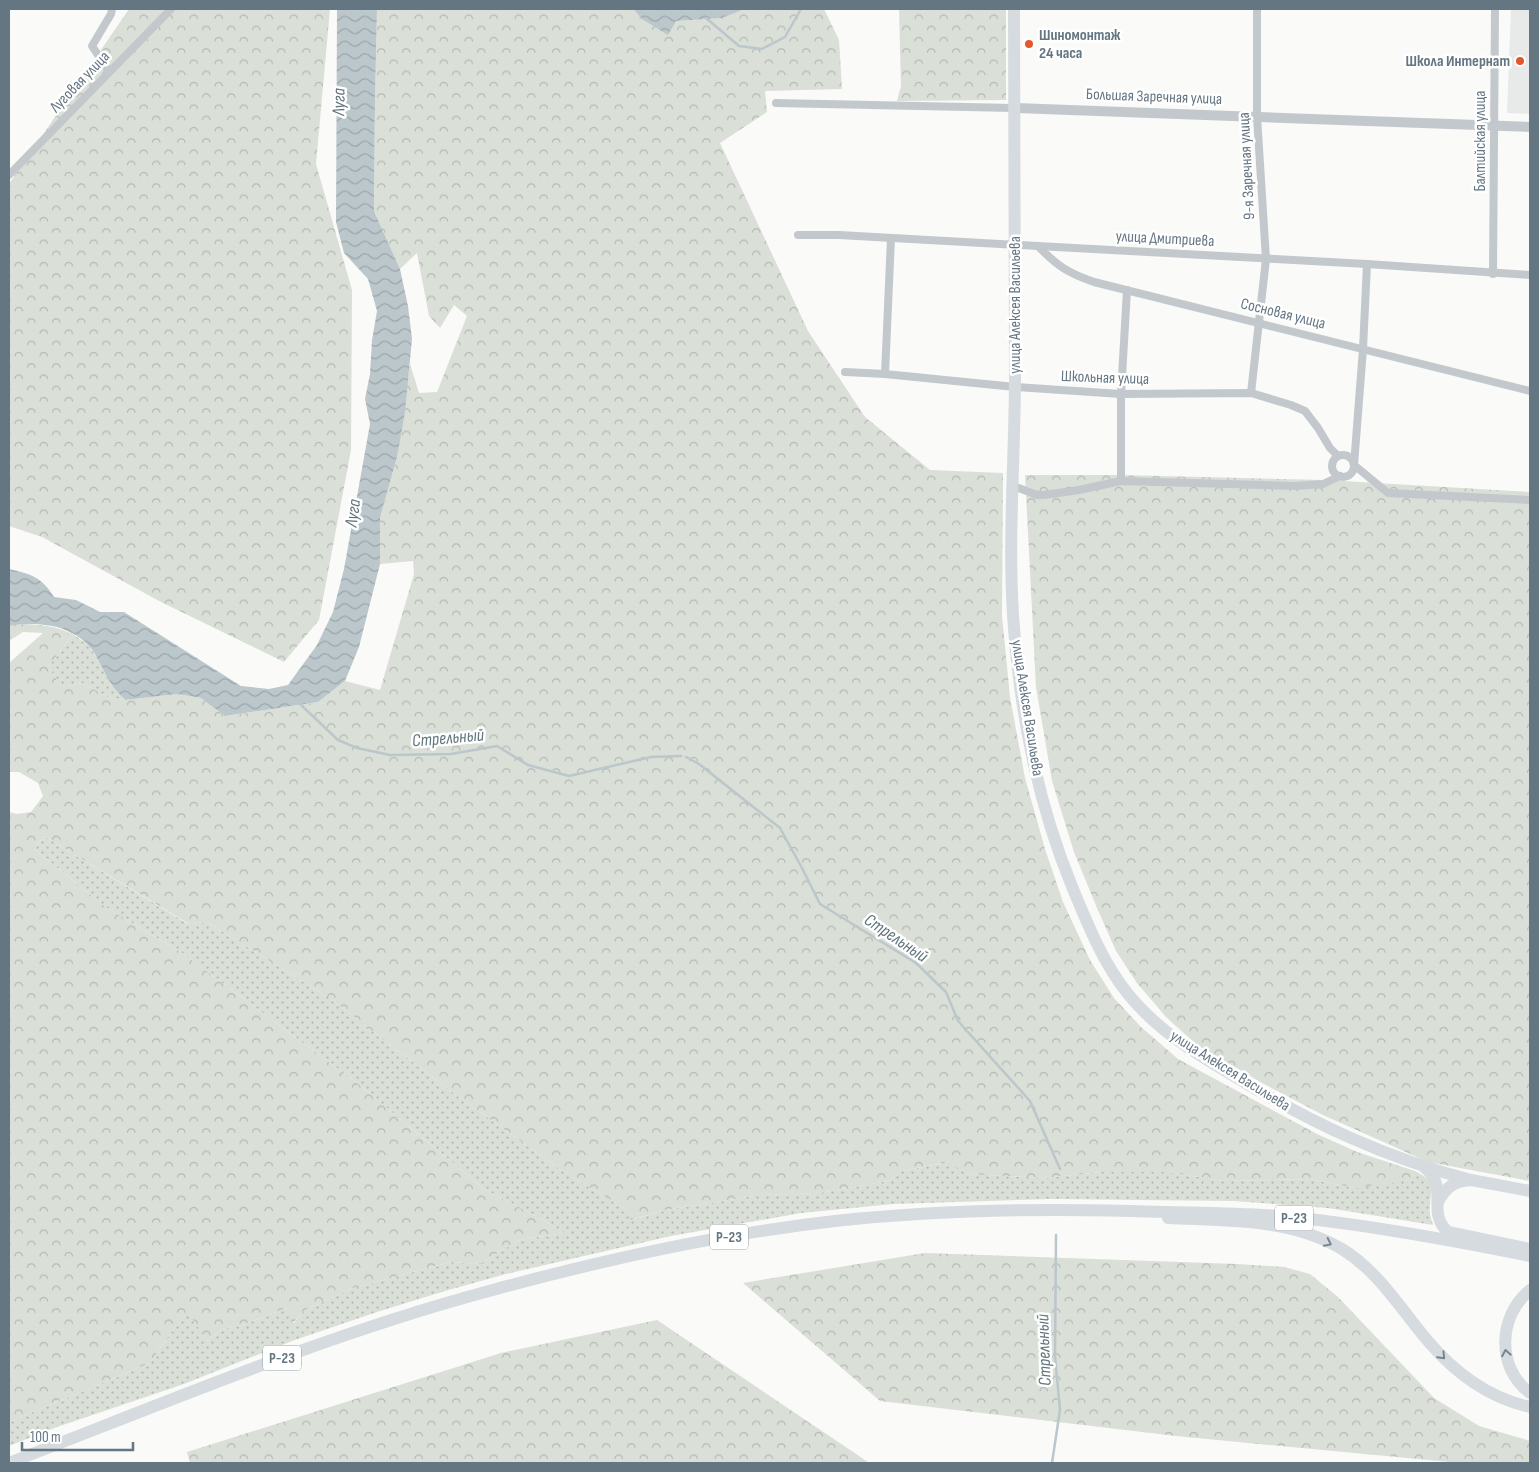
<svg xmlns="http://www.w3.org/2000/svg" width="1539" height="1472" font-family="'Sofia Sans Condensed',sans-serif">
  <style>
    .built { fill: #e8e9e9 }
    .grass { fill: url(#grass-dots) }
    .forest { fill: url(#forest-crowns) }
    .water { fill: url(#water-waves) }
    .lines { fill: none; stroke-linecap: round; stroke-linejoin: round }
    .stream { stroke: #bbc7cb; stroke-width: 2.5 }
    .minor { stroke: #c3c8cc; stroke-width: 8 }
    .tertiary { stroke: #c3c8cc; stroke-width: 10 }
    .primary { stroke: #d6dbdf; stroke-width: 12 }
    .trunk { stroke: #d6dbdf; stroke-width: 12 }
    .oneway { stroke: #768591 }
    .poi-dot { fill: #e4572e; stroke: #fff; stroke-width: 2 }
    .labels { text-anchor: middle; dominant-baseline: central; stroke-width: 5; stroke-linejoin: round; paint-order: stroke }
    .shield { fill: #fff; stroke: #939fa8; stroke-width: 1 }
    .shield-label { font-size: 15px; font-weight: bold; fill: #657683 }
    .poi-label { font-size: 16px; font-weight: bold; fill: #657683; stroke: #fff; text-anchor: start }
    .street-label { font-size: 16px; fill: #657683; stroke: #fff }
    .water-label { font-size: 18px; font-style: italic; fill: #60757c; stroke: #fff }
  </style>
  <defs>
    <pattern id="grass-dots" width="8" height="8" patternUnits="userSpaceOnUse" patternTransform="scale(1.25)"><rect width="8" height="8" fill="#dadfd7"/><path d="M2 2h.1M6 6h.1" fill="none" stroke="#b4b9b4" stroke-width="1.8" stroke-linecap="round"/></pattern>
    <pattern id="forest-crowns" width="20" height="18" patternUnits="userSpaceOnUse" patternTransform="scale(1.25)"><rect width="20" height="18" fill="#dadfd7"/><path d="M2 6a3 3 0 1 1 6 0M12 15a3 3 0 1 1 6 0" fill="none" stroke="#b4b9b4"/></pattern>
    <pattern id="water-waves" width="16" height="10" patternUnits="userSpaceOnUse" patternTransform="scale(1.25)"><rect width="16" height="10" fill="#bbc7cb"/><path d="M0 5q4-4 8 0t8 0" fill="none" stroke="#9ca6aa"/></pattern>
  </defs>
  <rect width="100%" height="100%" fill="#fafaf8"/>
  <polygon class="built" points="1511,9 1530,9 1530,114 1507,113"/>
  <g class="grass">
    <polygon points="73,634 88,645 102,665 111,684 125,700 107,697 83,683 62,687 48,667"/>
    <path d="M44 836 188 924 207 922 328 997 455 1094 561 1170 627 1210 632 1220 665 1210 760 1195 819 1193 888 1181 902 1171 949 1162 968 1174 1044 1178 1102 1172H1169L1224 1181 1310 1179 1355 1188 1409 1179 1415 1171C1441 1184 1428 1191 1430 1213 1430 1217 1432 1221 1433 1225L1328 1208 1234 1201 1051 1199 893 1204 801 1213 671 1236 506 1274 445 1291 377 1312 292 1341 184 1384 57 1427 9 1446V1422L150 1363 174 1328 189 1313 207 1341 222 1329 243 1325 286 1308 293 1324 305 1310 353 1288 451 1262 480 1264 519 1240 564 1233 543 1220 484 1189 357 1083 182 953 107 908 34 849Z"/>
  </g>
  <g class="forest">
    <polygon points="129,9 330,9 316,164 352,290 351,450 319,620 284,662 161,602 42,537 9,526 9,184"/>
    <path d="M377 9H633L642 19 675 21 722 18 745 9H824L839 40 842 89 765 91 767 112 720 143 808 331 865 417 930 470 1003 473 1002 616 1010 697 1025 778 1045 849 1063 902 1090 960 1114 998 1141 1027 1178 1059 1317 1134 1357 1152 1415 1171 1409 1179 1399 1182 1355 1188 1310 1179 1224 1181 1169 1172H1102L1044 1178 968 1174 948 1162 902 1171 888 1181 819 1193 760 1195 665 1210 631 1220 627 1210 561 1170 455 1094 328 997 207 922 189 924 44 836 34 849 107 908 182 953 357 1083 484 1189 543 1220 564 1233 519 1240 480 1264 451 1262 353 1288 305 1310 292 1324 286 1308 243 1325 222 1329 207 1341 189 1314 174 1328 150 1363 9 1422V812L17 814 31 812 43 796 38 783 19 772H9V663L43 633 23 632 9 641V626C31 622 52 625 73 634L48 667 62 687 83 683 107 697 125 700 177 694 201 698 225 716 318 702 345 681 380 690 414 574 413 561 380 564V518L397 457 410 364 419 393 437 392 467 316 454 305 440 328 429 316 417 253 400 269 374 211 375 100Z"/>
    <polygon points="899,9 1006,9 1006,100 897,101 901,86"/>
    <polygon points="1025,475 1122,475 1325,480 1530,492 1530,1181 1428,1162 1323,1115 1262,1083 1197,1045 1166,1017 1137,983 1116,951 1097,908 1074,852 1052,781 1036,687"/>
    <polygon points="925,1253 1237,1264 1284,1267 1310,1274 1338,1297 1434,1398 1479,1426 1530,1441 1530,1463 1460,1463 1176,1436 880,1401 743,1283"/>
    <polygon points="657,1320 868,1462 868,1463 190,1463 187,1452 501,1353"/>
  </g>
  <g class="water">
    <path d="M337 9H377L375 100 374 211 400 269 408 306 412 339 405 412 397 457 380 518V564L359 647 345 681 318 702 225 716 201 698 177 694 125 700C120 694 114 689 110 682 103 670 98 656 88 645 69 624 35 621 9 626V569C31 574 42 577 54 597L76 600 100 612H124L241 686 269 689 288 685 317 645 333 612 344 569 370 424 365 399 370 374 372 340 377 311 368 279 344 253 336 222Z"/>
    <polygon points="633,9 745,9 722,18 676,21 668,35 642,19"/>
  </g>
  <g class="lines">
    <g class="stream">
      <polyline points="706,18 739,46 762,49 785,37 801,9"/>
      <polyline points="299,703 338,740 357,748 390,755 451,754 497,746 528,765 569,776 651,757 681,756"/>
      <polyline points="686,757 699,764 780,828 802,868 820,904 916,963 946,992 958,1021 1030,1101 1060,1169"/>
      <polyline points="1052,1463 1060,1410 1055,1356 1056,1235"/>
    </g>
    <g class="minor">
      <polyline points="109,71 92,46 111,14 112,9"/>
      <polyline points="776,103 1014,108"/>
      <polyline points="9,175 171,9"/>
      <polyline points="798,235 839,235 1038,246 1367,264 1530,275"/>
      <path d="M1038 246C1057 266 1068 273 1094 282L1530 391"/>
      <polyline points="1367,264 1363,349 1354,465 1388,493 1530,500"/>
      <polyline points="1493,274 1495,9"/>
      <polyline points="845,372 885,374 1015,387 1121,394 1251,393 1291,405 1305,411 1318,428 1330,448 1338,456"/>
      <polyline points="885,374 891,238"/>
      <polyline points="1251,393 1266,259 1257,116 1257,9"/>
      <circle cx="1343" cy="466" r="11"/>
      <polyline points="1121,481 1121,394 1127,290"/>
      <polyline points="1011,485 1037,495 1044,495 1079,490 1121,481 1296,486 1323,484 1340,476"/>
    </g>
    <polyline class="tertiary" points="1014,108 1530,127"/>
    <g class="primary">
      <path d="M1014 9C1015 131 1015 253 1015 375 1015 455 1008 535 1013 615 1019 708 1037 802 1073 889 1088 925 1103 963 1128 994 1159 1032 1198 1055 1239 1079 1314 1124 1386 1158 1471 1180"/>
      <path d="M1424 1167C1451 1188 1425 1211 1448 1232L1530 1249"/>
      <path d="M1438 1202C1446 1187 1454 1181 1471 1180L1530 1191"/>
      <path d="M1168 1218C1227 1221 1289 1218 1342 1249 1378 1271 1400 1308 1427 1340 1454 1372 1489 1398 1530 1407"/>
    </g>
    <g class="trunk">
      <path d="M1530 1290C1498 1316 1496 1368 1530 1393"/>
      <path d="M9 1463C167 1402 325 1335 489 1291 602 1260 719 1234 835 1221 945 1209 1055 1208 1165 1212 1206 1213 1248 1213 1290 1217 1371 1225 1451 1240 1530 1256"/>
    </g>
  </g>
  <defs><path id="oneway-chevron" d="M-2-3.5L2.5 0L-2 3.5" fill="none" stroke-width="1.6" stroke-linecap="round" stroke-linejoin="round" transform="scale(1.25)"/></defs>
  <g class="oneway">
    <use href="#oneway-chevron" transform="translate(1328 1243) rotate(26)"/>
    <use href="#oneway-chevron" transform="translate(1506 1353) rotate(-100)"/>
    <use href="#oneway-chevron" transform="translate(1442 1356) rotate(46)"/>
  </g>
  <g class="poi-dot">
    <circle cx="1029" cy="44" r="5"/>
    <circle cx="1520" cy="61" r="5"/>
  </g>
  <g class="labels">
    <g class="shield">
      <rect x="1275" y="1205.5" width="38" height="25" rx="4"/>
      <rect x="710" y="1224.5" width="38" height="25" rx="4"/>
      <rect x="263" y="1345.5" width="38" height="25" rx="4"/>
    </g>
    <g class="shield-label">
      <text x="1294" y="1218">Р-23</text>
      <text x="729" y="1237">Р-23</text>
      <text x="282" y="1358">Р-23</text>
    </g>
    <g class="poi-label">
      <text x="1039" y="35">Шиномонтаж<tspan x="1039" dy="18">24 часа</tspan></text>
      <text x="1510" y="61" text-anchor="end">Школа Интернат</text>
    </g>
    <g class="street-label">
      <text transform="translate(80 82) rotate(-46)">Луговая улица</text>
      <text transform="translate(1154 97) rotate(2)">Большая Заречная улица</text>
      <text transform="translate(1480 141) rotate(-90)">Балтийская улица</text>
      <text transform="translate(1247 166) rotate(-93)">9-я Заречная улица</text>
      <text transform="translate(1165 239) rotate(3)">улица Дмитриева</text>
      <text transform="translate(1015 305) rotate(-90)">улица Алексея Васильева</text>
      <text transform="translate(1283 314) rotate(14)">Сосновая улица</text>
      <text transform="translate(1105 378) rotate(2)">Школьная улица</text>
      <text transform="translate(1027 708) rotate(81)">улица Алексея Васильева</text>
      <text transform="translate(1230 1071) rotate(32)">улица Алексея Васильева</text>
    </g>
    <g class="water-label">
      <text transform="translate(339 102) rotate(-89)">Луга</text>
      <text transform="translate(353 513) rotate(-82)">Луга</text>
      <text transform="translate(448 738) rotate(-5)">Стрельный</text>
      <text transform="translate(896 938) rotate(34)">Стрельный</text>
      <text transform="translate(1044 1350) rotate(-92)">Стрельный</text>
    </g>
  </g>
  <rect width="1539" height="1472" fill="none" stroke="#657683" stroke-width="20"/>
  <path d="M22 1442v8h111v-8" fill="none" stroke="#657683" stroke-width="2.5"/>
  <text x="30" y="1442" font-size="15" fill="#657683" stroke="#ffffff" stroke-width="4" paint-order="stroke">100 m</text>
</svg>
